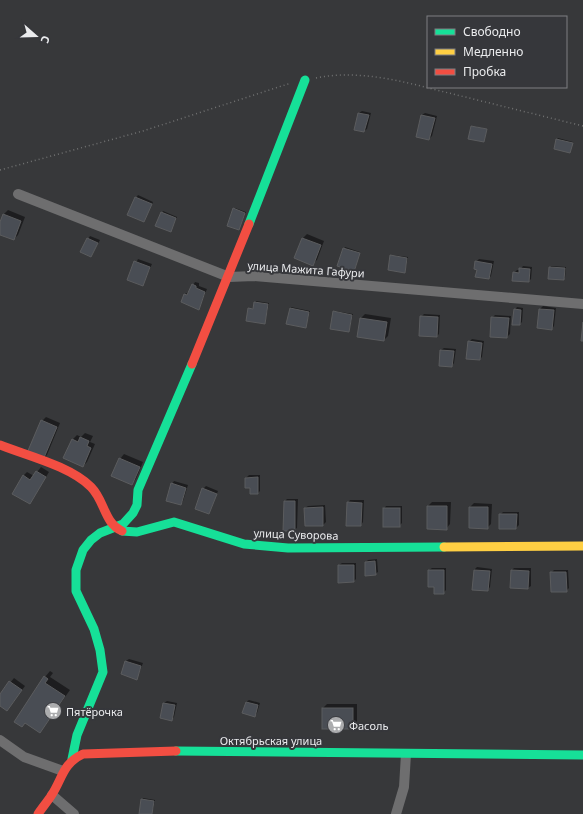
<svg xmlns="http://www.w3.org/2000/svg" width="583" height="814" font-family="'Noto Sans',sans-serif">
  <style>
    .shadow { fill: #0007 }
    .building { fill: #494d54; stroke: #5b5c5e }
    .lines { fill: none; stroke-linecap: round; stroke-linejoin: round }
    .path { stroke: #727373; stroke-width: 1.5; stroke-dasharray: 1 3; stroke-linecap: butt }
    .street { stroke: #6e6e6f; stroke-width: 10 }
    .fast { stroke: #16e098; stroke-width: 9 }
    .slow { stroke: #ffcf43; stroke-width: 9 }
    .jam { stroke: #f24e42; stroke-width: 9 }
    .labels { text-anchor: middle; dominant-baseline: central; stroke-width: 4; stroke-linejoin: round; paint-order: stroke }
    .street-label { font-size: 11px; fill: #eaebed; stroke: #36373b }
    .poi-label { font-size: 11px; fill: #eaebed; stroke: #36373b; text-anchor: start }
  </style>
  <rect width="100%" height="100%" fill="#37383a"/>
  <g class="shadow">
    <polygon points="362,111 371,113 367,129 364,131 359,113"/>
    <polygon points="425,113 437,116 432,136 429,139 422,115"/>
    <polygon points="473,126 487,129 484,141 472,127"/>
    <polygon points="558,138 573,142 570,151 557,139"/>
    <polygon points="138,195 153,202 144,221 136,198"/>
    <polygon points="235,208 246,212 239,229 234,209"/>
    <polygon points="8,210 25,217 18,235 14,239 0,233 0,225 4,214"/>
    <polygon points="163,211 177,217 171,230 157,226"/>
    <polygon points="307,234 324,241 317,260 312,264 295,258 303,238"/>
    <polygon points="90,236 100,240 91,256 88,239"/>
    <polygon points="345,247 360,252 355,270 338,265"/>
    <polygon points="392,255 408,257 405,272 391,256"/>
    <polygon points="138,259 152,264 142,285 128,280"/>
    <polygon points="479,259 494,261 491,276 489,278 476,262"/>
    <polygon points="523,266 532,267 531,279 529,281 514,273 517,270 520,270"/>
    <polygon points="551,266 566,267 565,278 549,278"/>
    <polygon points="195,282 199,283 199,286 207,289 199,308 182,302 185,294 189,292"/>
    <polygon points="256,301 269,303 265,323 249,309 254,308"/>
    <polygon points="543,306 556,308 554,326 552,329 538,327 540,309"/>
    <polygon points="291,307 310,311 306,326 290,308"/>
    <polygon points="517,307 523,308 522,322 520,324 515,310"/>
    <polygon points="335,311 353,314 349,331 334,312"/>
    <polygon points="365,314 391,318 388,336 384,340 358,336 361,318"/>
    <polygon points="424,314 440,315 439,334 437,336 421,317"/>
    <polygon points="495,315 511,316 510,334 507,337 492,318"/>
    <polygon points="472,339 484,341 482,357 480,359 469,342"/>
    <polygon points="444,348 456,349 454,363 452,366 441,350"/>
    <polygon points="46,417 60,423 47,455 43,459 42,421"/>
    <polygon points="85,433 93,436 90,442 95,444 87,462 83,466 72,440 77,435 81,437"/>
    <polygon points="124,454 143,462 136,479 132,483 120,459"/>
    <polygon points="41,467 49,472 30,503 23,476 27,472 34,476"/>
    <polygon points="249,475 260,475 260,491 258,493 251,487 246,478"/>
    <polygon points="174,481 188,485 183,501 181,504 172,484"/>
    <polygon points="206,486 218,491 209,513 203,489"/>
    <polygon points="287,499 298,499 297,528 294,530 285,501"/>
    <polygon points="350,500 364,500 363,522 361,525 348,503"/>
    <polygon points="432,502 451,502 450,524 446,529 428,506"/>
    <polygon points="474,503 492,504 491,524 487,528 470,507"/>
    <polygon points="325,505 326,522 323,525 306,525 305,508 308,506"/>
    <polygon points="386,506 402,506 402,523 399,526 384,509"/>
    <polygon points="503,512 519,512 519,525 516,528 500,528 500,515"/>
    <polygon points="377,559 378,572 375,574 366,562 368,560"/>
    <polygon points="342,563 356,563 356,579 354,581 339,565"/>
    <polygon points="477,567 492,569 490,587 488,590 474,570"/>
    <polygon points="432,568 446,568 446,590 443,593 435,586 429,570"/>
    <polygon points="514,568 531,568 531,586 528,588 512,570"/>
    <polygon points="554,570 568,570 569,588 566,591 551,573"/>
    <polygon points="129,659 143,663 137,678 126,661"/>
    <polygon points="50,671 53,673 50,677 70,690 40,732 45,677"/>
    <polygon points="14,678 25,686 7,710 0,705 0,695"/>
    <polygon points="249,700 260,703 257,713 255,716 246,702"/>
    <polygon points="167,701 177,703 174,717 171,720 161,717 164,703"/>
    <polygon points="327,704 357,704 357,724 353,728 323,708"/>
    <polygon points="143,798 155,800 152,814 140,814"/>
  </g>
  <g class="building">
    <polygon points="358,113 369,115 364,132 354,130"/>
    <polygon points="421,115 435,118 429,140 416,137"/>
    <polygon points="471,126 487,129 484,142 468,139"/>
    <polygon points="556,139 573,143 570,153 554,149"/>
    <polygon points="135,197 152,204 144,222 127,215"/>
    <polygon points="233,208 245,213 239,230 227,226"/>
    <polygon points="161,212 176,218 171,232 155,226"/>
    <polygon points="3,214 21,221 14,240 0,235 0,222"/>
    <polygon points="87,238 98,243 91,257 80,252"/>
    <polygon points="302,238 321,245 313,266 294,258"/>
    <polygon points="343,248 360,253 354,272 337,266"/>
    <polygon points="390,255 407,258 405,273 388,270"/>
    <polygon points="134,261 150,267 143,286 127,280"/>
    <polygon points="475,261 492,264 489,279 475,277 477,270 474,269"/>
    <polygon points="549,267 565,268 564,280 548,279"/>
    <polygon points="519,268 530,269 529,282 512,281 513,272 519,273"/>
    <polygon points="192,284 196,286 196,288 205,292 199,310 181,302 184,294 187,295"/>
    <polygon points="254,302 268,304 265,324 246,321 248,308 253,309"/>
    <polygon points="290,308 309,312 306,328 286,324"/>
    <polygon points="514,309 521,310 520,325 512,325"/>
    <polygon points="539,309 554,310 552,330 537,328"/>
    <polygon points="333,311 352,315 349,332 330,329"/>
    <polygon points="420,316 438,317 437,337 419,336"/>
    <polygon points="491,317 509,318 507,338 490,337"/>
    <polygon points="360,318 387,322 384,341 357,337"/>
    <polygon points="583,322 583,341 581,341"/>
    <polygon points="468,341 482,343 480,360 466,359"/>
    <polygon points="440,350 454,351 452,367 439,366"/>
    <polygon points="41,420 57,427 43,460 27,453"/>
    <polygon points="80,437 89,441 87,446 91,448 83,467 63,458 72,439 78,442"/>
    <polygon points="119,458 140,467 132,485 111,476"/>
    <polygon points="36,471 46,477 30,504 12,494 23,475 30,480"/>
    <polygon points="258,477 258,494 250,494 250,488 245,488 245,478"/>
    <polygon points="171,483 186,488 181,505 166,501"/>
    <polygon points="202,488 217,494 209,514 195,509"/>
    <polygon points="284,501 295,501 295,531 283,531"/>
    <polygon points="347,502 362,503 361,526 346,526"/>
    <polygon points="427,506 447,506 447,530 427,529"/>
    <polygon points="323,507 323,526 305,526 304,508"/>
    <polygon points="469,507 488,507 488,529 469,528"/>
    <rect x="383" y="508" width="17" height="19"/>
    <polygon points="499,514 517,514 516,529 499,529"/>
    <polygon points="375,561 376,575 365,576 365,562"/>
    <polygon points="338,565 354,565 354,582 338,583"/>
    <polygon points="428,570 444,570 444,594 434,594 434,587 428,587"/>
    <polygon points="474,570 490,571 488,591 472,590"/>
    <polygon points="511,570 529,571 528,589 510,588"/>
    <polygon points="550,572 566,572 567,592 551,592"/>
    <polygon points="125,661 141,666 137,680 121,674"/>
    <polygon points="44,676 48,679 45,683 65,696 40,733 25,723 22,727 14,722"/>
    <polygon points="9,681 22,690 7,711 0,706 0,694"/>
    <polygon points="246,702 258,705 255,717 242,713"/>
    <polygon points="163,703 175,705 172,721 160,718"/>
    <rect x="322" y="708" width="31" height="21"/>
    <polygon points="141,799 154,801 152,814 139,814"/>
  </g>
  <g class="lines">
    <g class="path">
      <path d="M316 78C365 68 414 85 461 96 502 106 542 116 583 126"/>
      <polyline points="0,170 143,131 291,83"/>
    </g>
    <g class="street">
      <polyline points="18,194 229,277 254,276 583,304"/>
      <polyline points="0,740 24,757 63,771"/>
      <polyline points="52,795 74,814"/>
      <polyline points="396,814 404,787 406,754"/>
    </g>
    <g class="fast">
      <polyline points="249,224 305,80"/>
      <polyline points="122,531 137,532 174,522 244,544 288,548 444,547"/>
      <polyline points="176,751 583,755"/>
      <polyline points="72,759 77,735 103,672 100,650 94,629 76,591 76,570 83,550 91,540 100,533 123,524 133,513 137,505 138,490 192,364"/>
    </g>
    <polyline class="slow" points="444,547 583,546"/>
    <g class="jam">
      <polyline points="192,364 249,224"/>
      <path d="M0 445C28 456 70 466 91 487 105 501 104 523 122 531"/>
      <path d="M38 814C42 808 47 802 51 796 63 778 62 764 83 754L176 751"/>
    </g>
  </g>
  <defs>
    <g id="supermarket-disc" transform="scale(0.9)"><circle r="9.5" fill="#abacae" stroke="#36373b"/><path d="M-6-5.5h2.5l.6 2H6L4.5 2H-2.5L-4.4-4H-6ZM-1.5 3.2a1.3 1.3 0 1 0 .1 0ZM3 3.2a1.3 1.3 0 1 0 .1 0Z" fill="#fff"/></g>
  </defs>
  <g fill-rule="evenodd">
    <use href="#supermarket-disc" x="53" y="711"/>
    <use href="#supermarket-disc" x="336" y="725"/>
  </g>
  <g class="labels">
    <g class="street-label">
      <text transform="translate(306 269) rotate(4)">улица Мажита Гафури</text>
      <text transform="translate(296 534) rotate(2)">улица Суворова</text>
      <text x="271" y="740">Октябрьская улица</text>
    </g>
    <g class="poi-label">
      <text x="66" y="711">Пятёрочка</text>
      <text x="349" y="725">Фасоль</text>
    </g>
  </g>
  <rect x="427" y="16" width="140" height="72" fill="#36373b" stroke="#7e7f82"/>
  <rect x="435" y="29" width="20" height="6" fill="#16e098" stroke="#7e7f82"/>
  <text x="463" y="36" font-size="12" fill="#eaebed">Свободно</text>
  <rect x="435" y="49" width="20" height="6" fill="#ffcf43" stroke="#7e7f82"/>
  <text x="463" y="56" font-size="12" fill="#eaebed">Медленно</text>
  <rect x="435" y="69" width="20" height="6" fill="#f24e42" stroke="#7e7f82"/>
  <text x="463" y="76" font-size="12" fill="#eaebed">Пробка</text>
  <g transform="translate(36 36) rotate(110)" stroke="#36373b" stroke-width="3" paint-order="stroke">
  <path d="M0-3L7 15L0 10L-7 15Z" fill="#eaebed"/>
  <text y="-6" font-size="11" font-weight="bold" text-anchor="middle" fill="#eaebed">С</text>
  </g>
</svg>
